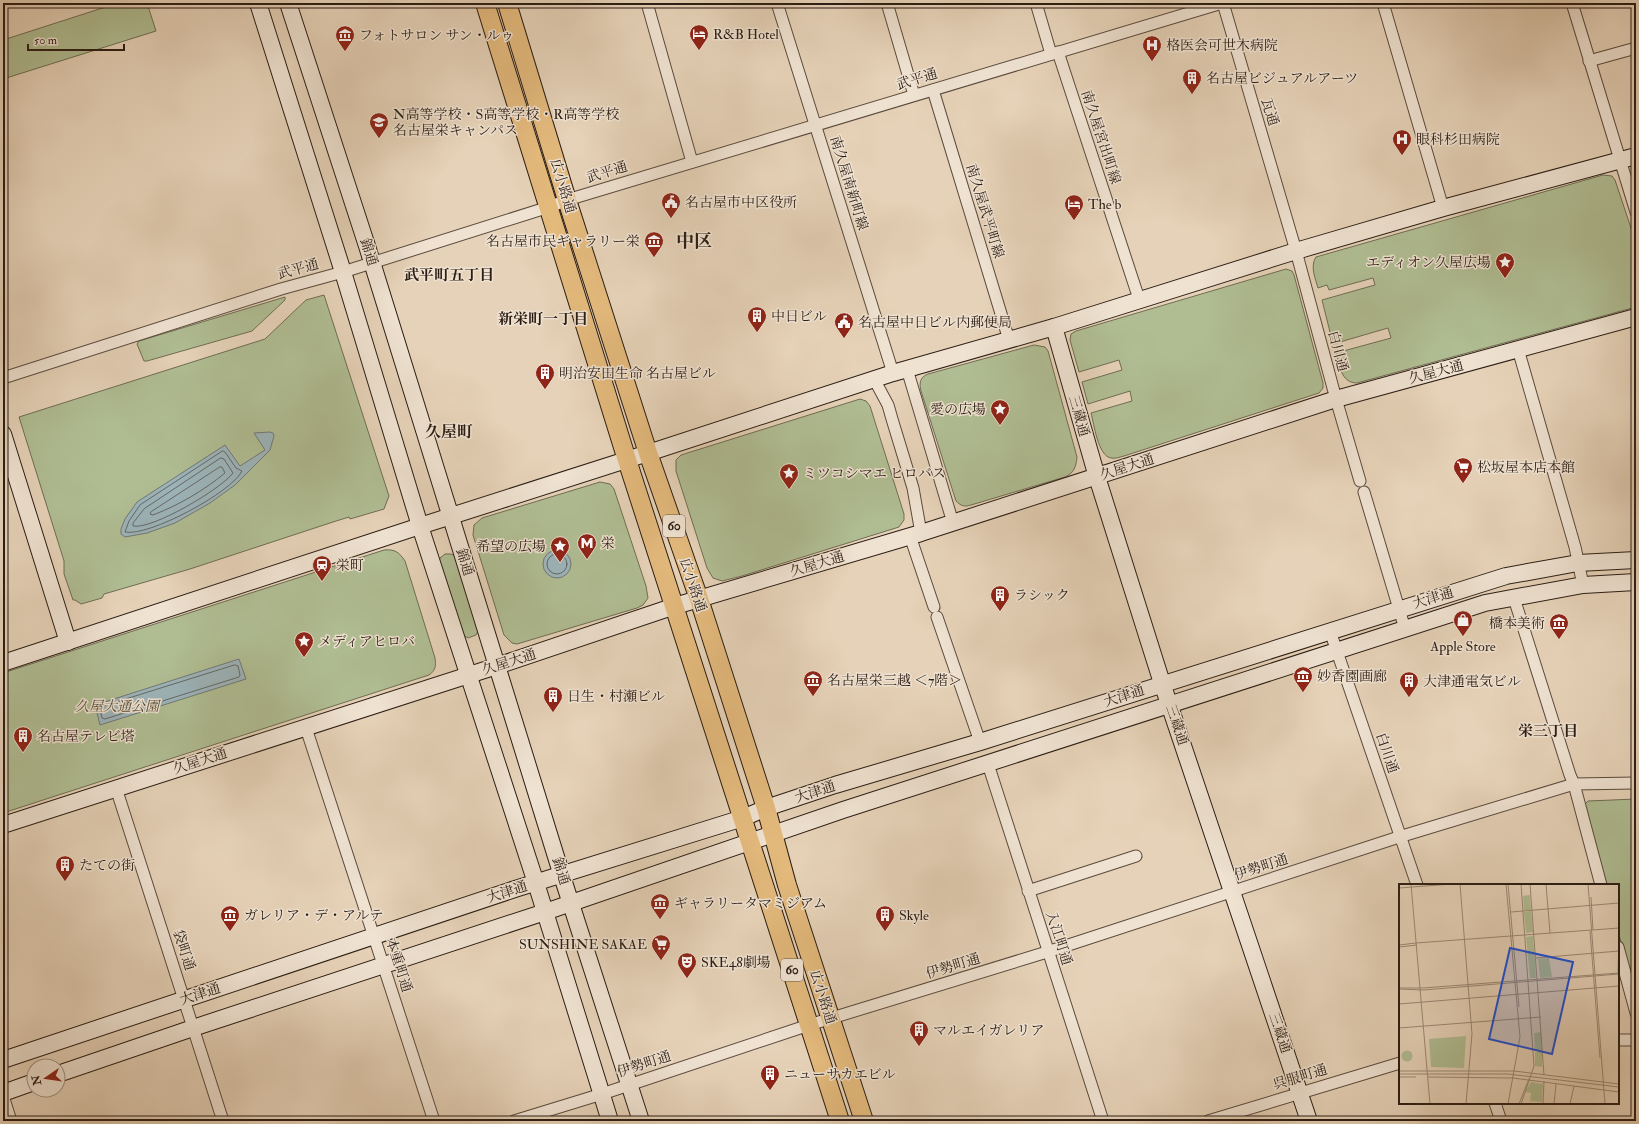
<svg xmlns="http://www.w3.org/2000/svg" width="1639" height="1124" font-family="'IM FELL Double Pica','Noto Serif JP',serif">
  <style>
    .green { fill: #b0bd93; stroke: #6e6d54 }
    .water { fill: #9cb4ba; stroke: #6f7878 }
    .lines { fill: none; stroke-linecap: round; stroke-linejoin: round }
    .shore { stroke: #646867; stroke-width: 1 }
    .street-casing { stroke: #5a4a3d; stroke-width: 13 }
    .secondary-casing { stroke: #2b1d14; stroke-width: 18 }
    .primary-casing { stroke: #2b1d14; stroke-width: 20 }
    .street { stroke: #efe2d1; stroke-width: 11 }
    .secondary { stroke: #efe2d1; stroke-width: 16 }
    .primary { stroke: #e3b97c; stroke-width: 18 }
    .labels { text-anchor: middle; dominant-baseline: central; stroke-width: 3; stroke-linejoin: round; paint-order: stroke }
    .shield { fill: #efe2d1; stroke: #66584d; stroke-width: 1 }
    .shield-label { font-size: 13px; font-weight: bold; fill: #2b1d14 }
    .poi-label { font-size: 14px; fill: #2b1d14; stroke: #efe2d1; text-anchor: start }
    .street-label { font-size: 14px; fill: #2b1d14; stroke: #efe2d1 }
    .park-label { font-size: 14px; font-style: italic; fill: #534d3a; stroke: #efe2d1 }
    .neighbourhood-label { font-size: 15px; font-weight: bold; fill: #2b1d14; stroke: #efe2d1 }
    .quarter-label { font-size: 16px; font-weight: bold; fill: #2b1d14; stroke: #efe2d1 }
    .district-label { font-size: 18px; font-weight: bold; fill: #2b1d14; stroke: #efe2d1 }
    .inset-road { fill: none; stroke: #9b8a76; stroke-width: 1 }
    .view { fill: #1d4ed8; fill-opacity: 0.15; stroke: #1d4ed8; stroke-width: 2 }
    .inset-edge { fill: none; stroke: #2b1d14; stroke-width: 2 }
  </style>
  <rect width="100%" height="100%" fill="#e6d2b8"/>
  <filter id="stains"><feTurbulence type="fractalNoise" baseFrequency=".005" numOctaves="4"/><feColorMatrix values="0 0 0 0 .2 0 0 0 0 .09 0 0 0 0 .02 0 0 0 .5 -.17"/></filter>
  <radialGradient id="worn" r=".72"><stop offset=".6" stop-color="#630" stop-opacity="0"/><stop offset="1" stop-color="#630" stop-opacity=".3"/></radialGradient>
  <g class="green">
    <polygon points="118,3 147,3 156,31 3,79 3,40"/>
    <path d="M1603 175 1612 176 1615 180 1636 243V307L1357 383C1341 383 1340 366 1336 353L1391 338 1388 328 1333 344 1322 300 1375 285 1373 278 1329 290 1327 285 1318 288C1315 278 1310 266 1316 257Z"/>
    <path d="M1286 269 1292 271 1294 275 1323 383V388L1319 393 1124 456C1120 457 1115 459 1111 458 1098 456 1094 424 1091 413L1132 401 1130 391 1088 404 1082 382 1122 370 1119 360 1079 372 1070 340 1071 334 1076 331Z"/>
    <polygon points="324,295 389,496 384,509 350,519 349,517 333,522 190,569 104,594 102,598 81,604 75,600 73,600 64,574 64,561 19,417 265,339 306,300"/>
    <polygon points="285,297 285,300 252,331 147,361 144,361 137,344 139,341"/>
    <path d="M1034 345 1045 347 1048 351 1077 457C1076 467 1074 473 1065 477L971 505C964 507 961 506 956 501L921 391C919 383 920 377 928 374Z"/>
    <polygon points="860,399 866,401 870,406 904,514 904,520 899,527 742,576 722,581 713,578 707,568 676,471 676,460 681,455"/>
    <polygon points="600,482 610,484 614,489 646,586 648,598 643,605 637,608 517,644 512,643 504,635 473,535 474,525 482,518"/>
    <path d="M384 550C395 549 399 552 405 561L435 658C436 666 436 670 429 675L3 813V673Z"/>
    <polygon points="445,554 451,554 456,556 478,631 476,635 468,638 461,634 439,564 440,558"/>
    <polygon points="1636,799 1636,970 1628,968 1618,931 1618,885 1605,885 1583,806 1588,801"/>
  </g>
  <g class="water">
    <polygon points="270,432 273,433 274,436 270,450 235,485 210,503 175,523 147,533 125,537 121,534 121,529 125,519 137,502 225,445 240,466 265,450 254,433"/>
    <circle cx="557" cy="564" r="14"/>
    <polygon points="239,659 246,679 100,725 95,705"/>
  </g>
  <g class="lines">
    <g class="shore">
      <path d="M223 451 225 452 236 468 242 471C232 492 149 537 125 532L129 521 140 505Z"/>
      <path d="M221 458 224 459 233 473C221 489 152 530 133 526V523L144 509Z"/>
      <path d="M220 467H222L225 473C203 491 179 505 153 515L150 514 151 512Z"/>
      <circle cx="557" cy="564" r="10"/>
      <polygon points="235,665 238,666 240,675 239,677 105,719 102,718 100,709 101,707"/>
    </g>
    <g class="street-casing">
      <g id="street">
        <polyline points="647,3 692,162"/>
        <polyline points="777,3 893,373"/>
        <polyline points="887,3 914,95"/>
        <polyline points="1036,3 1051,54"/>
        <polyline points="1223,3 1296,251 1336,399 1360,481"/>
        <polyline points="1383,3 1443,208"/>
        <polyline points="1572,3 1636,212"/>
        <polyline points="1058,52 1139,299"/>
        <polyline points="1589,61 1636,48"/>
        <polyline points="933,90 1009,340"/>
        <polyline points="1518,349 1575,547 1583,585"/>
        <polyline points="907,369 953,523"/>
        <polyline points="3,378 281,289 343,272 549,207 567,200 1222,3"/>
        <polyline points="874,379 888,405 892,419 913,488 921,533"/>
        <polyline points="1364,492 1405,629"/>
        <polyline points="910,536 934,607"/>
        <polyline points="1514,598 1570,775 1574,784 1601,885"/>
        <polyline points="937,617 980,742"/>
        <polyline points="1330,631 1417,885"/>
        <polyline points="306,728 434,1121"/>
        <polyline points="988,764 1103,1121"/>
        <polyline points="116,788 223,1121"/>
        <polyline points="1028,891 1136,856"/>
        <polyline points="1618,947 1636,1013"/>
        <polyline points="1618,1040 1636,1040"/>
        <polyline points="3,1096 11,1121"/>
        <polyline points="1495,1103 1501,1121"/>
        <polyline points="514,1121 602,1094 809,1025 1047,952 1399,837 1574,784 1636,783"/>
        <polyline points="1208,1121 1400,1063"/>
      </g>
    </g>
    <g class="secondary-casing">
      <g id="secondary">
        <polyline points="258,3 343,272 420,526 536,883 610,1121"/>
        <polyline points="288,3 367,246 562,876 641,1121"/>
        <polyline points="1054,327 1097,477 1162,683 1309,1121"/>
        <polyline points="3,434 68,642"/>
        <polyline points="3,663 420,526 648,453 893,373 1054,327 1296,251 1443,208 1636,156"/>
        <polyline points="3,825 497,666 675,606 921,533 1336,399 1636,317"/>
        <polyline points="3,1060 515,889 743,818 766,808 835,785 980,742 1506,576 1578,563 1636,560"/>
        <polyline points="58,1074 193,1028 545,912 843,810 1485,603 1583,585 1636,582"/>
        <polyline points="3,1093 34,1082"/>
      </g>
    </g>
    <g class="primary-casing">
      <g id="primary">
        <polyline points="485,3 627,460 840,1121"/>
        <polyline points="507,3 567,200 648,453 699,599 766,808 787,885 864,1121"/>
      </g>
    </g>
    <use href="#street" class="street"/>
    <use href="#secondary" class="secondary"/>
    <use href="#primary" class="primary"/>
  </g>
  <defs>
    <g id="hotel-pin" transform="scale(1)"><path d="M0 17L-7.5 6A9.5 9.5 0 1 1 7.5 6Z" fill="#8f2418" stroke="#efe2d1"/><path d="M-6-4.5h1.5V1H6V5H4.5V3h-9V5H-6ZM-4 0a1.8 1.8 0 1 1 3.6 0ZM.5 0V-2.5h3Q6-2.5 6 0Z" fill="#fff"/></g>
    <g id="museum-pin" transform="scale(1)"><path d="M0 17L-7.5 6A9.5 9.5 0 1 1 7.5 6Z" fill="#8f2418" stroke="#efe2d1"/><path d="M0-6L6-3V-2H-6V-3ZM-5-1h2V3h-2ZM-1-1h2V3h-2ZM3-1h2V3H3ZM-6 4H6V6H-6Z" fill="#fff"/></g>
    <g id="hospital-pin" transform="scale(1)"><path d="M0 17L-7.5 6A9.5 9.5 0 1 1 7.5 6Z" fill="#8f2418" stroke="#efe2d1"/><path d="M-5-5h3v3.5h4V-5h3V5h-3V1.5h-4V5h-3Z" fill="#fff"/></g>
    <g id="building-pin" transform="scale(1)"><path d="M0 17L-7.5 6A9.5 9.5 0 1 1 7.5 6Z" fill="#8f2418" stroke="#efe2d1"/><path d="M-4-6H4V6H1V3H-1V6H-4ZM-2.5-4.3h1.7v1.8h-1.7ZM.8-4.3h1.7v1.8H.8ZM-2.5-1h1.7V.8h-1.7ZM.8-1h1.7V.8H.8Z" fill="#fff"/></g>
    <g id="school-pin" transform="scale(1)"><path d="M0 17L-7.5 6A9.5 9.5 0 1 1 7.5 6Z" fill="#8f2418" stroke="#efe2d1"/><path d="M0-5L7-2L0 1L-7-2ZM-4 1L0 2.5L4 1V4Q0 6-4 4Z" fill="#fff"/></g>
    <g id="civic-pin" transform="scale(1)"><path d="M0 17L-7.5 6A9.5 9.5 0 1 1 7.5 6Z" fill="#8f2418" stroke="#efe2d1"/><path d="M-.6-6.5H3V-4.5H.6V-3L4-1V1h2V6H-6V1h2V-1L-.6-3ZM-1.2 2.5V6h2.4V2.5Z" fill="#fff"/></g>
    <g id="sight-pin" transform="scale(1)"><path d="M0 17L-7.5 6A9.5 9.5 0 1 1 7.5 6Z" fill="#8f2418" stroke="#efe2d1"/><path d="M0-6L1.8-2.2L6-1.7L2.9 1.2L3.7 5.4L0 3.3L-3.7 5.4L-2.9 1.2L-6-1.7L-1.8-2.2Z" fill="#fff"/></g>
    <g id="supermarket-pin" transform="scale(1)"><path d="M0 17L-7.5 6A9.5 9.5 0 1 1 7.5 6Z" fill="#8f2418" stroke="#efe2d1"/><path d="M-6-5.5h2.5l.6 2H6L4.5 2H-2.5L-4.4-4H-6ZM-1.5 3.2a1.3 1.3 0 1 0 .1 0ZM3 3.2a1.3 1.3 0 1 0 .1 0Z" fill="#fff"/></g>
    <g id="metro-pin" transform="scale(1)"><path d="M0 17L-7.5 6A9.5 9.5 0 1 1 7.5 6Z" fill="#8f2418" stroke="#efe2d1"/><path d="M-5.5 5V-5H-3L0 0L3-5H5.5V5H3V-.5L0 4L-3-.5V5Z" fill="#fff"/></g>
    <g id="station-pin" transform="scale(1)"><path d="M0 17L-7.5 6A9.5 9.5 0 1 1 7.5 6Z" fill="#8f2418" stroke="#efe2d1"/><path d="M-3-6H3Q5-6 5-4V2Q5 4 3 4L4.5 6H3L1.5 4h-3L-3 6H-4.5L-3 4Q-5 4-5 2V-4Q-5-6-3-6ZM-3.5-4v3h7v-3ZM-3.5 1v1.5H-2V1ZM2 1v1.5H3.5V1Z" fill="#fff"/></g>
    <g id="shop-pin" transform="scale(1)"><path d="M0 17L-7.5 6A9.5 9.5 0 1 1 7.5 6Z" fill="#8f2418" stroke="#efe2d1"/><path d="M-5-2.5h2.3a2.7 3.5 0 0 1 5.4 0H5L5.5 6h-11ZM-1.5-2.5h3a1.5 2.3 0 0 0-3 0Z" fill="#fff"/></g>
    <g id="theatre-pin" transform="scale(1)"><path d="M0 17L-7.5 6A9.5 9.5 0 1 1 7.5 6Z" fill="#8f2418" stroke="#efe2d1"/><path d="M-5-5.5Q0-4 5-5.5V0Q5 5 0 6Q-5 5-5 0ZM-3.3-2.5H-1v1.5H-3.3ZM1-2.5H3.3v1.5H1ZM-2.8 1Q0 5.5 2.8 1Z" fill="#fff"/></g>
  </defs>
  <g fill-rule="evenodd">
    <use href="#hotel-pin" x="699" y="34"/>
    <use href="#museum-pin" x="345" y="35"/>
    <use href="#hospital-pin" x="1152" y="45"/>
    <use href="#building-pin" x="1192" y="78"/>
    <use href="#school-pin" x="379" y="122"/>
    <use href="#hospital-pin" x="1402" y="139"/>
    <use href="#civic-pin" x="671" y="202"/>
    <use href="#hotel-pin" x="1074" y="204"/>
    <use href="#museum-pin" x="654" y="241"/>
    <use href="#sight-pin" x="1505" y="262"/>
    <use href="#building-pin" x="757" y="316"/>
    <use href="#civic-pin" x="844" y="322"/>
    <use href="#building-pin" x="545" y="373"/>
    <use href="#sight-pin" x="1000" y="409"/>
    <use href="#supermarket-pin" x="1463" y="467"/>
    <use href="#sight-pin" x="789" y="473"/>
    <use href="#metro-pin" x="587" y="543"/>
    <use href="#sight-pin" x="560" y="546"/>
    <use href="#station-pin" x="322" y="565"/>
    <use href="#building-pin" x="1000" y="595"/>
    <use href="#shop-pin" x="1463" y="620"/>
    <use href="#museum-pin" x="1559" y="623"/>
    <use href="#sight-pin" x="304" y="641"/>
    <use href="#museum-pin" x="1303" y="676"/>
    <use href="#museum-pin" x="813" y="680"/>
    <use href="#building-pin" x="1409" y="681"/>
    <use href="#building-pin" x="553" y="696"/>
    <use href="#building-pin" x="23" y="736"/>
    <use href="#building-pin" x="65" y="865"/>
    <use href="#museum-pin" x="660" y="903"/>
    <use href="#museum-pin" x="230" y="915"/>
    <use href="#building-pin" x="885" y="915"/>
    <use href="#supermarket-pin" x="661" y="944"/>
    <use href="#theatre-pin" x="687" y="962"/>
    <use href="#building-pin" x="919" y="1030"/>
    <use href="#building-pin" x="770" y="1074"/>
  </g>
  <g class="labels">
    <g class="shield">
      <rect x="663" y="515" width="22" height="22" rx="3"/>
      <rect x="781" y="959" width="22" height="22" rx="3"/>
    </g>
    <g class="shield-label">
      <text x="674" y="526">60</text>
      <text x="792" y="970">60</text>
    </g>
    <g class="poi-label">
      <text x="713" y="34">R&amp;B Hotel</text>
      <text x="359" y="35">フォトサロン サン・ルゥ</text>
      <text x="1166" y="45">格医会可世木病院</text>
      <text x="1206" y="78">名古屋ビジュアルアーツ</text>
      <text x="393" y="114">N高等学校・S高等学校・R高等学校<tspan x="393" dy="16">名古屋栄キャンパス</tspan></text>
      <text x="1416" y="139">眼科杉田病院</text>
      <text x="685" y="202">名古屋市中区役所</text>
      <text x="1088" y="204">The b</text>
      <text x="640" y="241" text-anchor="end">名古屋市民ギャラリー栄</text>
      <text x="1491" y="262" text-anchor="end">エディオン久屋広場</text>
      <text x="771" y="316">中日ビル</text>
      <text x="858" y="322">名古屋中日ビル内郵便局</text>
      <text x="559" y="373">明治安田生命 名古屋ビル</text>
      <text x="986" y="409" text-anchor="end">愛の広場</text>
      <text x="1477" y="467">松坂屋本店本館</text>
      <text x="803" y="473">ミツコシマエ ヒロバス</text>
      <text x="601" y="543">栄</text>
      <text x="546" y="546" text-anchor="end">希望の広場</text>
      <text x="336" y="565">栄町</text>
      <text x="1014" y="595">ラシック</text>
      <text x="1545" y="623" text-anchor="end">橋本美術</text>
      <text x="318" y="641">メディアヒロバ</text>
      <text x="1463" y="646" text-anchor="middle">Apple Store</text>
      <text x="1317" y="676">妙香園画廊</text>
      <text x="827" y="680">名古屋栄三越 ＜7階＞</text>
      <text x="1423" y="681">大津通電気ビル</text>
      <text x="567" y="696">日生・村瀬ビル</text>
      <text x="37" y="736">名古屋テレビ塔</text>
      <text x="79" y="865">たての街</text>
      <text x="674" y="903">ギャラリータマミジアム</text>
      <text x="244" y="915">ガレリア・デ・アルテ</text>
      <text x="899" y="915">Skyle</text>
      <text x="647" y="944" text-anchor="end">SUNSHINE SAKAE</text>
      <text x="701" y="962">SKE48劇場</text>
      <text x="933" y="1030">マルエイガレリア</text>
      <text x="784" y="1074">ニューサカエビル</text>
    </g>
    <g class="street-label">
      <text transform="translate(917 79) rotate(-17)">武平通</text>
      <text transform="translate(1270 112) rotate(73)">瓦通</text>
      <text transform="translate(1101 137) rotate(72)">南久屋宮出町線</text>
      <text transform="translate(607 172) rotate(-17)">武平通</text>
      <text transform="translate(849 183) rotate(73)">南久屋南新町線</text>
      <text transform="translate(563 186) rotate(73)">広小路通</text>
      <text transform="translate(985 211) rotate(73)">南久屋武平町線</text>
      <text transform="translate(369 252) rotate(73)">錦通</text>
      <text transform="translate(298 269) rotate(-15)">武平通</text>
      <text transform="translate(1338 351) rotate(75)">白川通</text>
      <text transform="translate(1436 372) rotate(-15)">久屋大通</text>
      <text transform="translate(1079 416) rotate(74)">三蔵通</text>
      <text transform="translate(1127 467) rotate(-18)">久屋大通</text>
      <text transform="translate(465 562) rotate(73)">錦通</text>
      <text transform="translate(817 564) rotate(-17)">久屋大通</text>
      <text transform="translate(693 585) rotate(71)">広小路通</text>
      <text transform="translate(1433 598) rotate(-17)">大津通</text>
      <text transform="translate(509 662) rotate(-18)">久屋大通</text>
      <text transform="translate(1124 696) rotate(-18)">大津通</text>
      <text transform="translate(1177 725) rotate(71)">三蔵通</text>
      <text transform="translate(1387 753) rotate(71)">白川通</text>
      <text transform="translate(200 761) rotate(-18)">久屋大通</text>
      <text transform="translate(815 792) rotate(-18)">大津通</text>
      <text transform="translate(1261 867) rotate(-18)">伊勢町通</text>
      <text transform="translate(561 871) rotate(72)">錦通</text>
      <text transform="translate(507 892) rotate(-18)">大津通</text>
      <text transform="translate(1059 938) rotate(72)">入江町通</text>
      <text transform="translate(184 950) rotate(72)">袋町通</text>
      <text transform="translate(399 965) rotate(72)">本重町通</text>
      <text transform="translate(953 966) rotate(-17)">伊勢町通</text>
      <text transform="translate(200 994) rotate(-18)">大津通</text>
      <text transform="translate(823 997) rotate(72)">広小路通</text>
      <text transform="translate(1280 1033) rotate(71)">三蔵通</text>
      <text transform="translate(644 1064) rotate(-18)">伊勢町通</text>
      <text transform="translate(1300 1077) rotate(-17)">呉服町通</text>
    </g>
    <g class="park-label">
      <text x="117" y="706">久屋大通公園</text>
    </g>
    <g class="neighbourhood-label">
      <text x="449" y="275">武平町五丁目</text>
      <text x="543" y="319">新栄町一丁目</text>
      <text x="1548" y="731">栄三丁目</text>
    </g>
    <g class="quarter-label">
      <text x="449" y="432">久屋町</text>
    </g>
    <g class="district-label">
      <text x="694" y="241">中区</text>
    </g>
  </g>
  <g transform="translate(1399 884)">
    <rect width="220" height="220" fill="#e6d2b8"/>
    <path d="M131 11 132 26H125L124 12ZM132 27 134 48 127 49 125 28ZM134 52 137 94H131L127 53ZM150 74 153 93 141 94 139 75ZM142 148 143 166 136 167 135 149ZM67 152 65 184 32 183 30 155ZM2.5 172a5.5 5.5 0 1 1 11 0a5.5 5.5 0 1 1-11 0ZM136 168H143V183L136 182ZM132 198 144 200 143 218 131 217 132 209 126 208Z" fill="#b0bd93"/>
    <path class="inset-road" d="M12 0 31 220M61 0 73 150 67 220M107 0 121 153 109 220M109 0 120 123M131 0 145 191M147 0 151 49M189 0 206 220M0 4 53 0M192 13 194 46M112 28 220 19M191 47 201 174M17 59 220 44M0 61 17 59M0 63 18 61M137 74 220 67M219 89 220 54M0 104H24L220 89M0 105 24 106 220 90M0 120 220 102M0 144 142 133M0 187H115L220 200M0 190H109L220 203M0 193H17M29 193 114 194 220 208M120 220 130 195M122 220 135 182 122 0M144 220 145 197M155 220 157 200M171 220 175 202"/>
    <path class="view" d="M111 64 174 78 153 170 90 155Z"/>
    <rect width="220" height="220" class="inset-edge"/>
  </g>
  <rect width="1639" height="1124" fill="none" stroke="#e6d2b8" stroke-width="16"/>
  <rect x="4" y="4" width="1631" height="1116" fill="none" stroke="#2b1d14" stroke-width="2"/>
  <rect x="8" y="8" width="1623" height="1108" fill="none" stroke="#2b1d14"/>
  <g transform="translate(46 1078) rotate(257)"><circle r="19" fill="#efe2d1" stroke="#a19385"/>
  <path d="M0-3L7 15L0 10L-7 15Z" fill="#8f2418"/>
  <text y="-6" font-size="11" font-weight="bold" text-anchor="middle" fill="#2b1d14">N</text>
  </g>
  <path d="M28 44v6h96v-6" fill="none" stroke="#2b1d14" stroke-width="2"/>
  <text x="34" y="44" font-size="12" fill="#2b1d14" stroke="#efe2d1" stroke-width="3" paint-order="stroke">50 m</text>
  <rect width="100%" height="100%" filter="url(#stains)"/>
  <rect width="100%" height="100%" fill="url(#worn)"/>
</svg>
